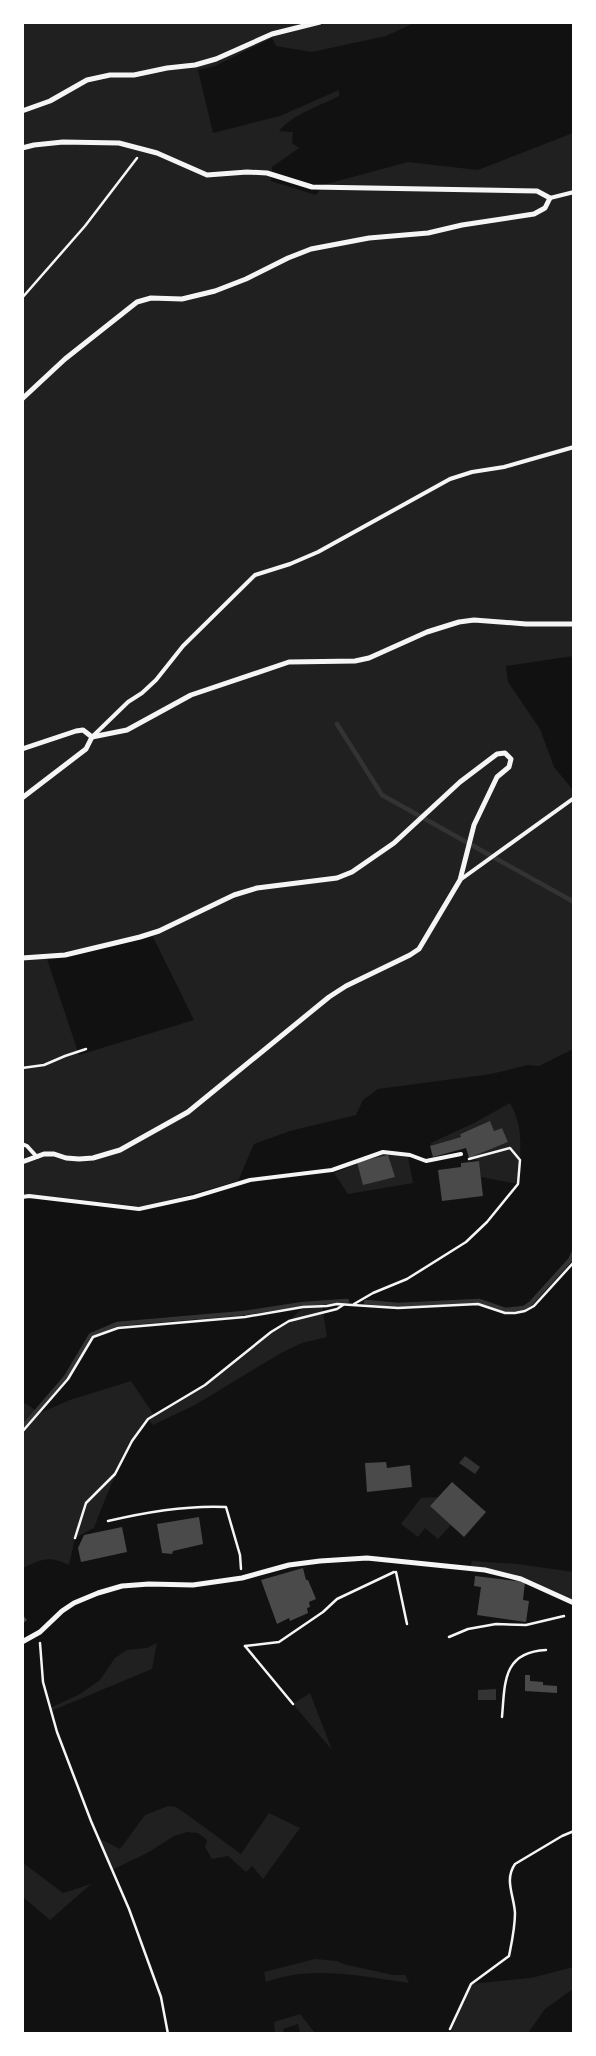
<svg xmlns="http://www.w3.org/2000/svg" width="596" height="2056" font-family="'Noto Serif',serif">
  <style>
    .green { fill: #202020; fill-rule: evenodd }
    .water { fill: #333 }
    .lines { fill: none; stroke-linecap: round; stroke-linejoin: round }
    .stream { stroke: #333; stroke-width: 4.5 }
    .building { fill: #4a4a4a }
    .path { stroke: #f5f5f5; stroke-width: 2.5 }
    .service { stroke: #f5f5f5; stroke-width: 4 }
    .minor { stroke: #f5f5f5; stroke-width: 5 }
  </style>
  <rect width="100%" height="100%" fill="#111"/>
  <g class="green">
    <path d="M22 23H414L386 36 312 52 276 46 272 38 215 66 198 70 213 133 280 116 339 90V96C320 106 293 114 279 131L293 132 292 143 299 148 272 167 271 181 316 195 323 185 408 162 478 170 573 133V656L506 666 508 682 540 729 554 767 573 790V1049L539 1066 528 1065 491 1074 378 1089 363 1100 356 1115 290 1131 254 1144 238 1181 146 1207 52 1197 23 1195ZM152 935 194 1020 79 1055 46 956 81 951Z"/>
    <path d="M510 1103C525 1128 520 1156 518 1184L481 1177 479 1161 469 1158 508 1142 502 1128 494 1131 490 1122 460 1133 461 1137 430 1146 431 1143 476 1122Z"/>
    <polygon points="386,1154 408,1157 413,1183 348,1194 334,1173 377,1156"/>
    <path d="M322 1306 327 1337 302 1343 281 1353 195 1405 153 1425 148 1419C123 1453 109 1489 94 1528L75 1538 69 1565C49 1555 41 1559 23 1568V1402L40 1413 70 1400 131 1381 154 1415 205 1385 271 1332 289 1321 303 1307Z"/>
    <polygon points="438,1497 430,1506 451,1525 438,1539 425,1528 418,1537 401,1524 421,1498"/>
    <polygon points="472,1561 518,1564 573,1572 573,1603 521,1579 470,1569"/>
    <polygon points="157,1643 152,1669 51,1711 50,1708 80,1694 100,1680 115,1658 127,1650 147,1648"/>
    <polygon points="310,1693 332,1750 293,1704"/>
    <polygon points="168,1806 176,1807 185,1813 241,1854 269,1813 300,1828 263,1879 252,1866 246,1872 228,1856 212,1859 205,1847 207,1840 198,1833 187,1832 174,1836 149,1852 112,1870 98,1838 120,1849 145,1815"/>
    <polygon points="23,1863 63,1893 91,1884 50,1920 23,1897"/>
    <path d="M315 1959 337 1961 343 1964 393 1975H405L409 1983C362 1976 311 1965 266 1982L264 1972Z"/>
    <polygon points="573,1967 573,1989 545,2009 528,2033 450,2034 471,1984 531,1978"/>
    <polygon points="300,2014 315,2033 300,2033 298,2024 283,2029 284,2033 275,2033 274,2022"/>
  </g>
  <g class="water">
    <polygon points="465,1456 480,1467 475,1474 459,1463"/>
    <polygon points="496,1689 496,1700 478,1700 478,1690"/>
  </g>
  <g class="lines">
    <g class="stream">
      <polyline points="337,724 382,795 574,902"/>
      <polyline points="366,1302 398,1305 479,1301 505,1310 524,1308 531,1303 570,1260 574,1252"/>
      <polyline points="22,1428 66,1377 91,1335 117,1324 244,1313 303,1304 347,1301"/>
    </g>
  </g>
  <g class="building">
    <polygon points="490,1121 494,1131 502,1128 508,1142 469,1158 466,1148 433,1157 430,1146 461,1137 460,1134"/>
    <polygon points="388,1155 395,1177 363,1185 357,1162"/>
    <polygon points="479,1161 483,1196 442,1201 438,1170 461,1167 461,1163"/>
    <polygon points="386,1462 387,1468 410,1465 412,1487 367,1492 365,1463"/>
    <polygon points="452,1482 486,1512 464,1537 430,1506"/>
    <polygon points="199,1517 203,1544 173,1551 172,1554 162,1553 157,1524"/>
    <polygon points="122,1527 127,1552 81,1562 78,1548 84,1535"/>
    <polygon points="303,1568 306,1580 308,1580 316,1599 309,1602 310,1607 307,1608 308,1613 290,1621 289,1618 277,1624 261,1580"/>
    <polygon points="475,1576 525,1582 523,1600 529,1601 526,1622 477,1615 481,1587 474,1586"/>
    <polygon points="22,1614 27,1620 22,1624"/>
    <polygon points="525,1675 530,1675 530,1681 543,1682 543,1685 557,1686 557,1693 525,1691"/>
  </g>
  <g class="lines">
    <g class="path">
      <polyline points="22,298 85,226 137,158"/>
      <polyline points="22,1068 44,1065 65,1056 86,1049"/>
      <polyline points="354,1304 373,1293 407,1279 466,1242 487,1222 518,1184 520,1160 510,1148 469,1159"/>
      <polyline points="22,1432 68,1379 93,1337 118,1328 245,1317 303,1307 327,1306 337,1304 398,1308 478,1304 505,1313 515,1313 525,1311 534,1306 574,1262"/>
      <path d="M108 1521C146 1512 186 1505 226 1507L240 1555 241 1569"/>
      <polyline points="75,1538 86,1503 115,1474 132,1441 148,1419 205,1385 271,1332 289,1321 337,1309 343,1305"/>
      <polyline points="396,1572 407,1624"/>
      <polyline points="449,1637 468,1629 496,1624 526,1625 564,1616"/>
      <polyline points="40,1643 43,1682 57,1732 91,1821 129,1909 161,1997 168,2034"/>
      <polyline points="245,1646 279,1642 323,1612 337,1599 394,1572"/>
      <polyline points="245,1646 293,1704"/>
      <path d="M502 1717C505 1684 502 1652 546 1650"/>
      <path d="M450 2029 471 1984 509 1956C512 1941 515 1928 515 1913 514 1895 504 1880 515 1864L562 1836 574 1831"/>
    </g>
    <g class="service">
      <polyline points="550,198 574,192"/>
      <polyline points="92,737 128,702 142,693 156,680 183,646 255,575 290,564 318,552 450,479 472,472 504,467 574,447"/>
      <polyline points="460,880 574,798"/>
      <polyline points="22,1144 27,1146 37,1157"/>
      <polyline points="22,1197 29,1196 139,1209 194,1197 250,1180 332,1170 383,1152 410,1155 426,1161 461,1154"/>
    </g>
    <g class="minor">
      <polyline points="22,111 50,101 87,80 110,75 134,75 167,68 195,65 216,59 272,34 320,22"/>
      <polyline points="22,148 34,145 63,142 119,143 157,153 207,175 247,172 267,173 312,187 537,191 550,198 545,208 534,214 462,225 428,233 369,238 311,249 288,258 246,279 215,291 182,299 151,298 137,302 65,359 22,399"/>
      <polyline points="92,737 127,730 191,695 289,662 355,661 369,658 427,632 459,622 474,620 526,624 574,624"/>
      <polyline points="22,749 76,731 83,730 92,737"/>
      <polyline points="22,798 86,749 92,737"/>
      <polyline points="22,958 65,955 140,937 159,931 234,895 257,888 337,878 352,872 394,843 460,782 497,754 505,753 511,759 509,767 497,777 474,825 460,880 419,949 410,955 346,986 329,997 188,1112 120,1150 93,1158 79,1159 66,1158 54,1154 44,1154 22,1162"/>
      <polyline points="22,1642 40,1632 62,1611 74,1603 98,1593 122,1586 149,1584 193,1585 242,1578 289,1565 320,1561 367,1558 485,1570 521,1579 574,1603"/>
    </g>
  </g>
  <rect width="596" height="2056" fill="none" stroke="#ffffff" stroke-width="48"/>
</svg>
